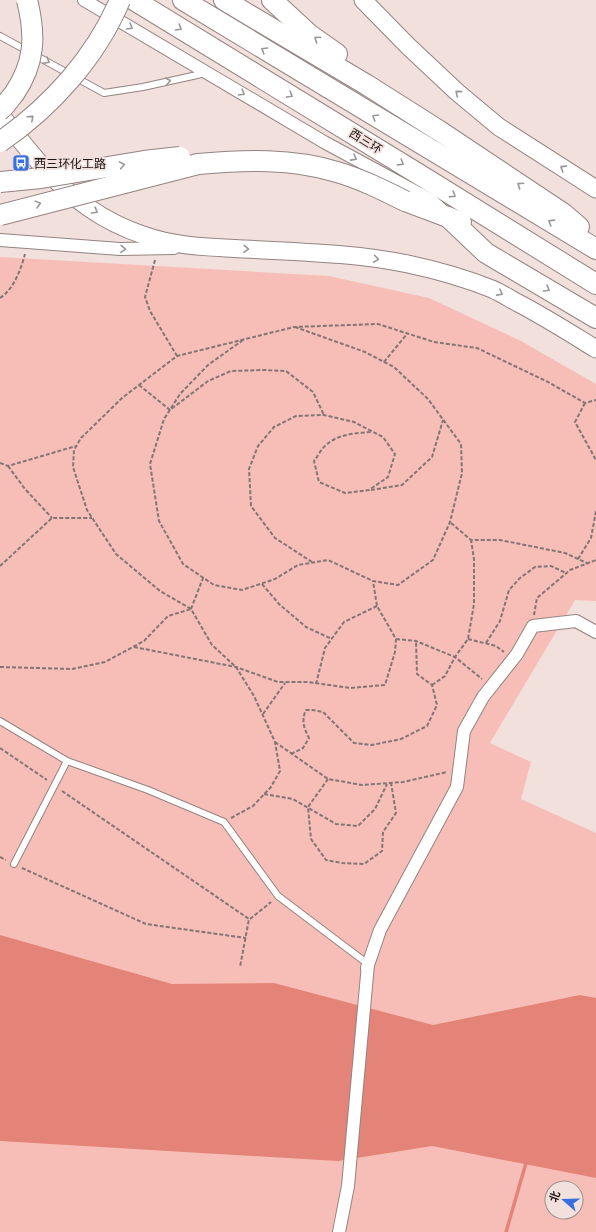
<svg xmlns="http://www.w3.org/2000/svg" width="596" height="1232" font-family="'PT Sans','Noto Sans SC',sans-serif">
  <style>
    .green { fill: #f7beb7; fill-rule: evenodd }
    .water { fill: #e48478 }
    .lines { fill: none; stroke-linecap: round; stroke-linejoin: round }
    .stream { stroke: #e48478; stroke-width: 3.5 }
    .service-casing { stroke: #938381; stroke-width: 8 }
    .minor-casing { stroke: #938381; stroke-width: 14 }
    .secondary-casing { stroke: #938381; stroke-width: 19 }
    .trunk-casing { stroke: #938381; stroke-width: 22 }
    .path { stroke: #827674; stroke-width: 2; stroke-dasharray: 4 2; stroke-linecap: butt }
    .service { stroke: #fff; stroke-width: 6 }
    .minor { stroke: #fff; stroke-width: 12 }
    .secondary { stroke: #fff; stroke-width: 17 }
    .trunk { stroke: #fff; stroke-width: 20 }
    .trunk-bridge-casing { stroke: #938381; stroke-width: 22; stroke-linecap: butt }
    .trunk-bridge { stroke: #fff; stroke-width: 20 }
    .oneway { stroke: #999796 }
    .labels { text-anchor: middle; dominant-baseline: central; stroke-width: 3.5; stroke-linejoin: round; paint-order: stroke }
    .street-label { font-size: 12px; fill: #1d1716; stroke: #f2e0dd }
    .poi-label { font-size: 12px; fill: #1d1716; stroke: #f2e0dd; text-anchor: start }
  </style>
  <rect width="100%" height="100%" fill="#f2e0dd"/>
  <path class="green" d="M0 257 329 276 429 298 521 341 596 384V601L575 600 490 743 531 762 521 799 596 833V1232H0ZM552 1188H576V1212H552Z"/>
  <polygon class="water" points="0,935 172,984 274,983 433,1025 580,995 596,998 596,1178 432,1146 338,1161 0,1141"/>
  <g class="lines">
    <polyline class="stream" points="506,1232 526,1163"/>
    <g class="service-casing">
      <g id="service">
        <polyline points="0,36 104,93 143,87 206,73"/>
        <polyline points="0,721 67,761 148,790 224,822 278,896 368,964"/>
        <polyline points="14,864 67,761"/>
      </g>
    </g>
    <g class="minor-casing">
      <g id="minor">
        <polyline points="84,0 324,142 431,200 443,211"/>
        <polyline points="0,240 120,249 174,248"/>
        <polyline points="367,968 380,930 457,787 464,731 483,697 517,654 533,626 576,621 596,632"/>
        <polyline points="339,1232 348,1186 368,964"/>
      </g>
    </g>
    <g class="secondary-casing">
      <g id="secondary">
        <polyline points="363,0 408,46 457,92 499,127 596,189"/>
        <path d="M0 114C26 148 53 183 89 208 105 219 125 229 143 235 175 247 212 247 245 249 299 252 355 253 408 264 436 270 465 278 492 289 501 293 509 298 518 303 545 317 570 333 596 349"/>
      </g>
    </g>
    <g class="trunk-casing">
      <g id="trunk">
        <polyline points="134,0 420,175 596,284"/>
        <polyline points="183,0 596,249"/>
        <polyline points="224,0 367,85 438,130 564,214 579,227"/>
        <polyline points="272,0 310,35 337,54"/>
        <polyline points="405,201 461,222"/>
        <polyline points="448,217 486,253 596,318"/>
      </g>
    </g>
    <g class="path">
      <polyline points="155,260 145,297 150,311 177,356"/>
      <path d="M0 298C14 289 21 269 25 254"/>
      <polyline points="243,340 208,365 180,394 164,419 150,464 159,521 183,564 214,585 242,590 275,579 298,565 328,560 373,581 398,585 433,560 450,522 462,473 461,444 428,399 394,367 365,352 295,327"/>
      <polyline points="384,362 407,334"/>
      <polyline points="139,385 170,410 208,381 231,371 264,370 286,371 313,392 324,415"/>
      <polyline points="585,403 575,422 596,460"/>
      <polyline points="0,463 8,466 76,446"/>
      <polyline points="8,466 25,489 52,518"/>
      <polyline points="371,490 402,485 432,457 443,420"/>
      <polyline points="451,523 471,540 500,540 565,553 587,563"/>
      <polyline points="578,559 591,538 596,511"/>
      <path d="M312 562 275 538 251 506 249 469 258 446 274 427 296 416 324 415 354 422 383 437 395 454 388 477 369 490 345 493 319 482 314 461C318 456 321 449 326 445 338 434 356 433 372 432"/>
      <polyline points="0,566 52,518 92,518"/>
      <polyline points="262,584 279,604 306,627 332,639"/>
      <polyline points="191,609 203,578"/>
      <polyline points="534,615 537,598 570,570 596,560"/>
      <polyline points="396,639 416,641 455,657 482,679"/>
      <polyline points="468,639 496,646 504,652"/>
      <polyline points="486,643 500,621 509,590 520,578 535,567 551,566 566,573"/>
      <polyline points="134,647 236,667 278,682 308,682 350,688 385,685 395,652 396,639 377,606 373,581"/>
      <polyline points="0,667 72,669 105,662 144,641 168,616 191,609"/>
      <polyline points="316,684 325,648 344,622 377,606"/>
      <polyline points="432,685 445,676 455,657 468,639 474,604 474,559 471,540"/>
      <polyline points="263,714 285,683"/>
      <polyline points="275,742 328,779 362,785 403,782 447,772"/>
      <polyline points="0,748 47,780"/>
      <path d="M291 754 303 748 309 738C304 728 301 721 306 710H313L323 712 354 743 372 745 401 739 427 726 437 705 432 685 417 674 416 641"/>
      <polyline points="328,779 308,807 311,839 326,860 342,863 364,864 382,851 383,832 396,813 391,783"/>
      <polyline points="62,791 249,919 240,967"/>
      <polyline points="264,794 293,799 336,824 358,826 375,809 387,784"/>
      <polyline points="231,818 253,806 271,787 280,771 275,742 254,696 236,667 212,645 191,609 160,591 116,554 87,510 73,467 74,450 81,438 122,398 177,356 294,327 378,324 434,342 477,348 548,382 585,403 596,400"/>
      <polyline points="0,857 6,860"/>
      <polyline points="22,868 146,924 246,938"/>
      <polyline points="250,919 271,902"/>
    </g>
    <use href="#service" class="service"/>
    <use href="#minor" class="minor"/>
    <use href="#secondary" class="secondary"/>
    <use href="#trunk" class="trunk"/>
    <g class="trunk-bridge-casing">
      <g id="trunk-bridge">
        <path d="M0 110C6 106 9 99 14 94 35 63 36 36 27 0"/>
        <path d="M0 142C51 107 96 57 120 0"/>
        <polyline points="0,182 41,178 144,161 180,157"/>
        <path d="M0 215 198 164C244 160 292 158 337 172 361 179 383 190 405 201"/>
      </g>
    </g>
    <use href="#trunk-bridge" class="trunk-bridge"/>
  </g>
  <defs><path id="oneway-chevron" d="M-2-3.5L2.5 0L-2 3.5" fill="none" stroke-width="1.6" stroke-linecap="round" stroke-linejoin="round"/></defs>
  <g class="oneway">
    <use href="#oneway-chevron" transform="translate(130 27) rotate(31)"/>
    <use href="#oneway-chevron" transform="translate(179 28) rotate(31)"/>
    <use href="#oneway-chevron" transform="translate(317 39) rotate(-145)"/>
    <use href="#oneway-chevron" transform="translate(264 50) rotate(-149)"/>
    <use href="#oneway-chevron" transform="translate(47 61) rotate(29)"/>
    <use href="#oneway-chevron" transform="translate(168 81) rotate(-13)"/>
    <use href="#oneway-chevron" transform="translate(242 93) rotate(31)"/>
    <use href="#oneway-chevron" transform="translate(458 93) rotate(-139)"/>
    <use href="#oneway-chevron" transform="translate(290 95) rotate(31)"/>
    <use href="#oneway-chevron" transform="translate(375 117) rotate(-149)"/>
    <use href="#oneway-chevron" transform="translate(31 118) rotate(-42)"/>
    <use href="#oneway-chevron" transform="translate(354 158) rotate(29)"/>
    <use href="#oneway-chevron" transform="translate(401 163) rotate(32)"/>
    <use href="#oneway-chevron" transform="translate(122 165) rotate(-10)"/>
    <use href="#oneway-chevron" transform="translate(563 168) rotate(-147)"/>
    <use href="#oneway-chevron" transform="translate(520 185) rotate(-146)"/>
    <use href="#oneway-chevron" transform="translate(453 195) rotate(32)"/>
    <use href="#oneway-chevron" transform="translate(38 204) rotate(-15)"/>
    <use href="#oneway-chevron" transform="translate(95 211) rotate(30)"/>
    <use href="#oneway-chevron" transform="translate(551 222) rotate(-148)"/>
    <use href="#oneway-chevron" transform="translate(123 249) rotate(1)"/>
    <use href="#oneway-chevron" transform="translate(246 249) rotate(3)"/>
    <use href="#oneway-chevron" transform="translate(376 259) rotate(8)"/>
    <use href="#oneway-chevron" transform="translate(547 289) rotate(30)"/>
    <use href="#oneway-chevron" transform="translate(500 293) rotate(28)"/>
  </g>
  <defs>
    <g id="bus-square" transform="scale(0.9)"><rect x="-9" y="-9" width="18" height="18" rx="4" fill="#376fde" stroke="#f2e0dd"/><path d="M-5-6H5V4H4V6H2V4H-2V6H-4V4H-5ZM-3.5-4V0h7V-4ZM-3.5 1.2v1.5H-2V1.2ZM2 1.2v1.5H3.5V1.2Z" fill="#fff"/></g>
  </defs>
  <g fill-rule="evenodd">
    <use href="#bus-square" x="21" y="163"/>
  </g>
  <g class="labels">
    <g class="street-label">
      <text transform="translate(366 141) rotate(32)">西三环</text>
    </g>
    <g class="poi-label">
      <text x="34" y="163">西三环化工路</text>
    </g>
  </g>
  <g transform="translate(564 1200) rotate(290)"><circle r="19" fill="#f2e0dd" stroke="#9d908d"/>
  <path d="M0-3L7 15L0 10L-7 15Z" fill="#376fde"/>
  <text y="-6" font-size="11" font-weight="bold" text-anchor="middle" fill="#1d1716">北</text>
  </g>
</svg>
